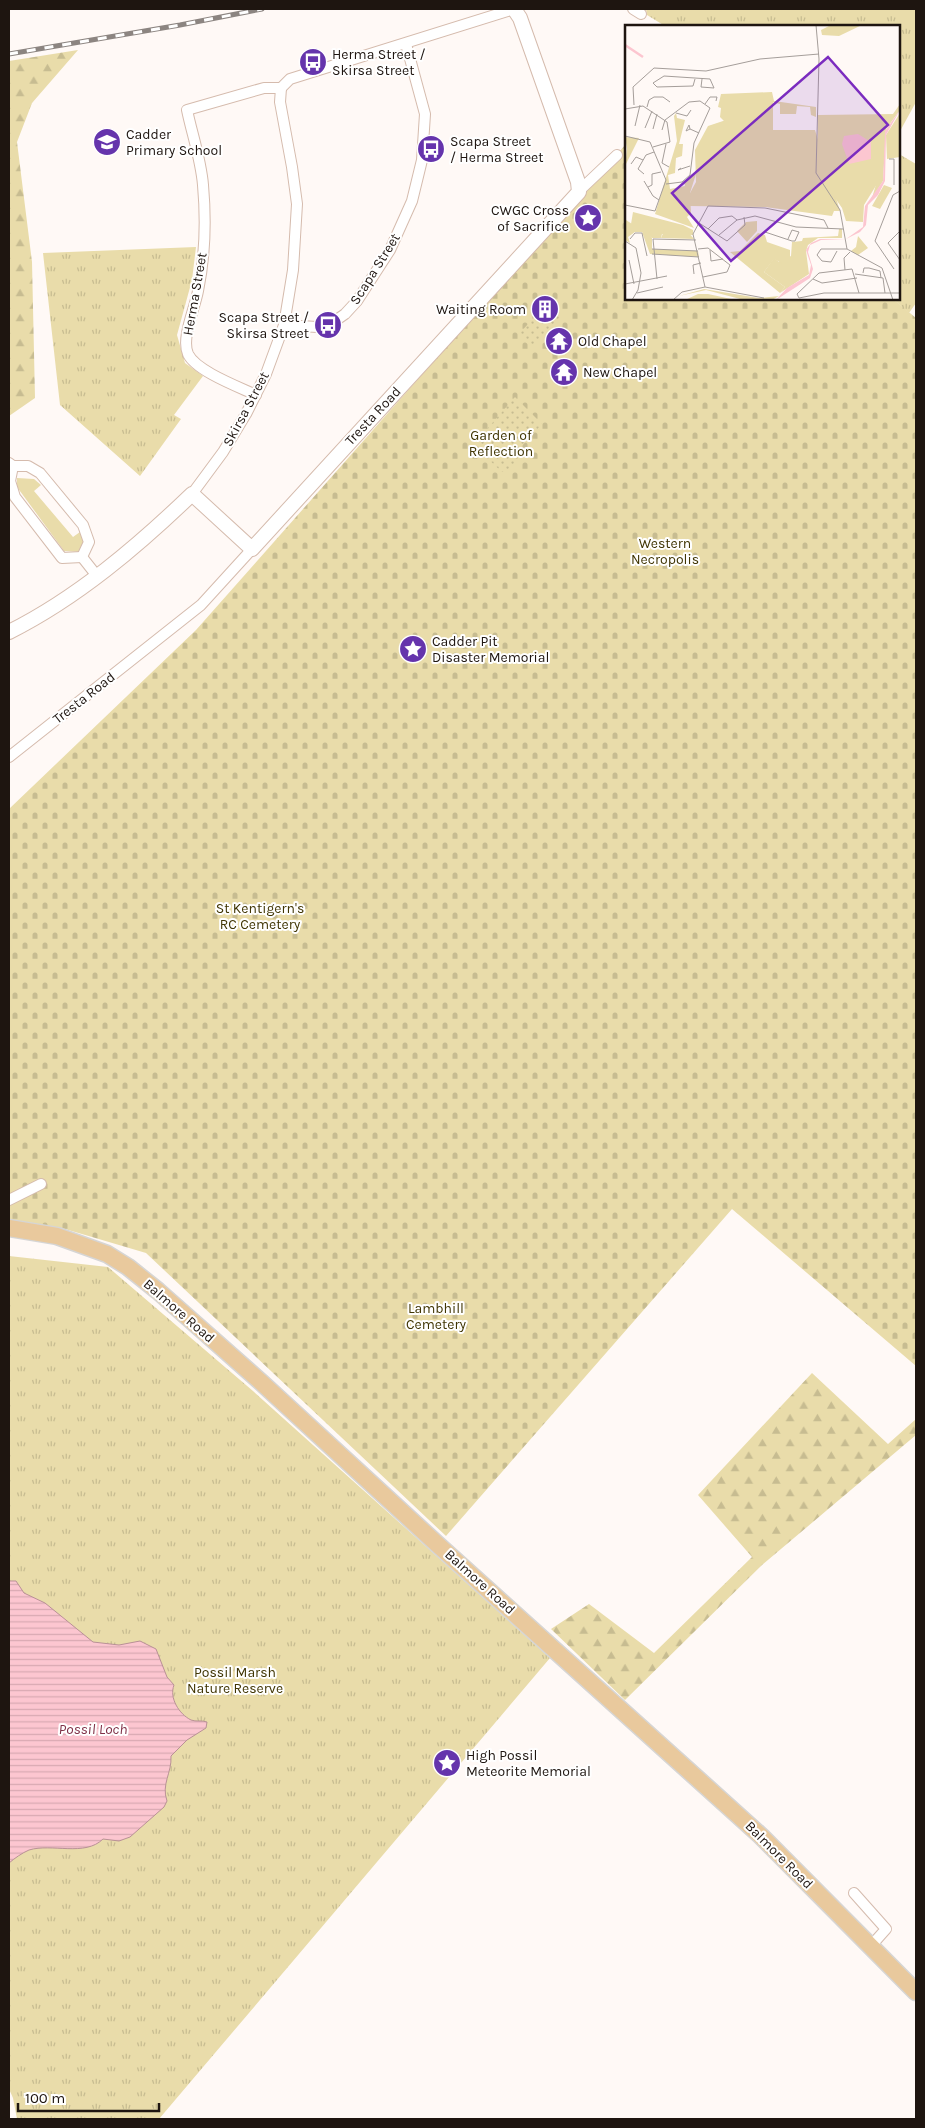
<svg xmlns="http://www.w3.org/2000/svg" width="925" height="2128" font-family="Karla,sans-serif">
  <style>
    .grass { fill: #e9dcaa }
    .forest { fill: url(#forest-firs) }
    .cemetery { fill: url(#cemetery-stones) }
    .park { fill: url(#park-tufts) }
    .garden { fill: url(#garden-dots) }
    .water { fill: url(#water-rules); stroke: #b99196 }
    .lines { fill: none; stroke-linecap: round; stroke-linejoin: round }
    .street-casing { stroke: #d5bbad; stroke-width: 12 }
    .secondary-casing { stroke: #d5bbad; stroke-width: 16 }
    .primary-casing { stroke: #d6d5d4; stroke-width: 19 }
    .street { stroke: #fff; stroke-width: 10 }
    .secondary { stroke: #fff; stroke-width: 14 }
    .primary { stroke: #e9c99d; stroke-width: 16 }
    .rail-casing { stroke: #8c8581; stroke-width: 5 }
    .rail { stroke: #fff; stroke-width: 3; stroke-dasharray: 9; stroke-linecap: butt }
    .labels { text-anchor: middle; dominant-baseline: central; stroke-width: 4; stroke-linejoin: round; paint-order: stroke }
    .poi-label { font-size: 14px; fill: #1e1510; stroke: #fff; text-anchor: start }
    .street-label { font-size: 14px; fill: #1e1510; stroke: #fff }
    .park-label { font-size: 14px; fill: #403503; stroke: #fff }
    .water-label { font-size: 15px; font-style: italic; fill: #803248; stroke: #fff }
    .inset-river { fill: none; stroke: #fcc6d0; stroke-width: 2.5 }
    .inset-road { fill: none; stroke: #a59e9a; stroke-width: 1 }
    .view { fill: #7b2cbf; fill-opacity: 0.15; stroke: #7b2cbf; stroke-width: 2.5 }
    .inset-edge { fill: none; stroke: #1e1510; stroke-width: 2.5 }
  </style>
  <defs>
    <pattern id="forest-firs" width="22" height="20" patternUnits="userSpaceOnUse" patternTransform="scale(1.25)"><rect width="22" height="20" fill="#e9dcaa"/><path d="M5 1l3.5 6h-7zM16 11l3.5 6h-7z" fill="#c7bc91"/></pattern>
    <pattern id="cemetery-stones" width="16" height="16" patternUnits="userSpaceOnUse" patternTransform="scale(1.25)"><rect width="16" height="16" fill="#e9dcaa"/><path d="M2 7V4a2 2 0 0 1 4 0v3zM10 15v-3a2 2 0 0 1 4 0v3z" fill="#c7bc91"/></pattern>
    <pattern id="park-tufts" width="24" height="20" patternUnits="userSpaceOnUse" patternTransform="scale(1.25)"><rect width="24" height="20" fill="#e9dcaa"/><path d="M3 7l-1-3M5 7V3M7 7l1-3M15 17l-1-3M17 17v-4M19 17l1-3" fill="none" stroke="#c7bc91"/></pattern>
    <pattern id="garden-dots" width="8" height="8" patternUnits="userSpaceOnUse" patternTransform="scale(1.25)"><rect width="8" height="8" fill="#e9dcaa"/><path d="M2 2h.1M6 6h.1" fill="none" stroke="#c7bc91" stroke-width="1.8" stroke-linecap="round"/></pattern>
    <pattern id="water-rules" width="6" height="5" patternUnits="userSpaceOnUse" patternTransform="scale(1.25)"><rect width="6" height="5" fill="#fcc6d0"/><path d="M0 2.5h6" fill="none" stroke="#d8a9b2"/></pattern>
  </defs>
  <rect width="100%" height="100%" fill="#fff9f6"/>
  <polygon class="grass" points="17,478 34,479 41,485 34,491 73,537 80,532 85,539 80,552 64,551 17,487"/>
  <g class="forest">
    <polygon points="78,50 32,103 17,142 32,262 35,398 9,416 9,61"/>
    <polygon points="812,1373 888,1444 916,1419 916,1435 762,1565 625,1700 551,1629 589,1604 654,1653 752,1557 698,1495"/>
  </g>
  <polygon class="cemetery" points="626,144 626,299 893,299 916,318 916,1366 732,1209 446,1536 146,1253 65,1229 9,1220 9,809 196,630"/>
  <g class="park">
    <polygon points="646,9 916,9 916,102 899,133 899,26 665,26 647,15"/>
    <polygon points="899,154 916,164 916,303 909,313 893,299 899,299"/>
    <polygon points="196,247 192,280 177,335 185,363 203,376 174,415 181,419 140,476 60,405 43,253"/>
    <polygon points="9,1256 108,1267 253,1391 550,1658 159,2119 17,2119 13,2098 9,2089"/>
  </g>
  <g class="garden">
    <polygon points="550,308 561,317 532,348 518,335 539,312 544,316"/>
    <polygon points="515,397 542,424 521,447 513,467 502,472 473,445"/>
  </g>
  <path class="water" d="M9 1581H16L24 1593 45 1603 93 1642 119 1645 140 1641 156 1649 167 1677 174 1685C169 1698 179 1714 191 1720 196 1722 202 1720 207 1722L206 1728 187 1740 171 1756C172 1773 161 1784 167 1801L164 1807 130 1837 119 1841 103 1839C85 1857 52 1843 29 1850 22 1853 15 1858 9 1863Z"/>
  <g class="lines">
    <g class="street-casing">
      <g id="street">
        <polyline points="633,9 641,14"/>
        <polyline points="281,88 290,79 514,9"/>
        <polyline points="580,190 617,155"/>
        <polyline points="284,325 317,327 332,323 345,314 357,301 390,250 412,201 422,160 425,114 406,44"/>
        <path d="M256 395C239 387 196 371 188 354 181 338 195 308 198 291 205 257 206 219 203 185 201 160 192 134 187 110L264 88H281"/>
        <polyline points="9,463 13,466 28,466 40,473 83,525 89,542 82,557"/>
        <polyline points="13,466 10,481 15,497 62,558 82,557"/>
        <polyline points="192,494 223,452 246,414 266,374 284,325 293,270 297,204 292,167 280,102 281,88"/>
        <polyline points="82,557 97,576"/>
        <polyline points="9,757 201,605 252,549"/>
        <polyline points="9,1200 41,1184"/>
        <polyline points="854,1893 886,1929 870,1947"/>
      </g>
    </g>
    <g class="secondary-casing">
      <path id="secondary" d="M9 632C77 598 138 546 192 494L252 549 579 192 578 182 520 18 514 9"/>
    </g>
    <g class="primary-casing">
      <polyline id="primary" points="9,1228 57,1236 107,1254 128,1267 158,1291 262,1383 437,1544 761,1836 916,1992"/>
    </g>
    <use href="#street" class="street"/>
    <use href="#secondary" class="secondary"/>
    <use href="#primary" class="primary"/>
    <g class="rail-casing">
      <polyline id="rail" points="9,54 180,25 262,9"/>
    </g>
    <use href="#rail" class="rail"/>
  </g>
  <defs>
    <g id="bus-disc" transform="scale(1.4375)"><circle r="9.5" fill="#6534ac" stroke="#fff"/><path d="M-5-6H5V4H4V6H2V4H-2V6H-4V4H-5ZM-3.5-4V0h7V-4ZM-3.5 1.2v1.5H-2V1.2ZM2 1.2v1.5H3.5V1.2Z" fill="#fff"/></g>
    <g id="school-disc" transform="scale(1.4375)"><circle r="9.5" fill="#6534ac" stroke="#fff"/><path d="M0-5L7-2L0 1L-7-2ZM-4 1L0 2.5L4 1V4Q0 6-4 4Z" fill="#fff"/></g>
    <g id="sight-disc" transform="scale(1.4375)"><circle r="9.5" fill="#6534ac" stroke="#fff"/><path d="M0-6L1.8-2.2L6-1.7L2.9 1.2L3.7 5.4L0 3.3L-3.7 5.4L-2.9 1.2L-6-1.7L-1.8-2.2Z" fill="#fff"/></g>
    <g id="building-disc" transform="scale(1.4375)"><circle r="9.5" fill="#6534ac" stroke="#fff"/><path d="M-4-6H4V6H1V3H-1V6H-4ZM-2.5-4.3h1.7v1.8h-1.7ZM.8-4.3h1.7v1.8H.8ZM-2.5-1h1.7V.8h-1.7ZM.8-1h1.7V.8H.8Z" fill="#fff"/></g>
    <g id="temple-disc" transform="scale(1.4375)"><circle r="9.5" fill="#6534ac" stroke="#fff"/><path d="M0-6L5-2H3V0L6.5 2.5H4V6H1.5V3h-3V6H-4V2.5H-6.5L-3 0V-2H-5Z" fill="#fff"/></g>
  </defs>
  <g fill-rule="evenodd">
    <use href="#bus-disc" x="313" y="62"/>
    <use href="#school-disc" x="107" y="142"/>
    <use href="#bus-disc" x="431" y="149"/>
    <use href="#sight-disc" x="588" y="218"/>
    <use href="#building-disc" x="545" y="309"/>
    <use href="#bus-disc" x="328" y="325"/>
    <use href="#temple-disc" x="559" y="341"/>
    <use href="#temple-disc" x="564" y="372"/>
    <use href="#sight-disc" x="413" y="649"/>
    <use href="#sight-disc" x="447" y="1763"/>
  </g>
  <g class="labels">
    <g class="poi-label">
      <text x="332" y="54">Herma Street /<tspan x="332" dy="16">Skirsa Street</tspan></text>
      <text x="126" y="134">Cadder<tspan x="126" dy="16">Primary School</tspan></text>
      <text x="450" y="141">Scapa Street<tspan x="450" dy="16">/ Herma Street</tspan></text>
      <text x="569" y="210" text-anchor="end">CWGC Cross<tspan x="569" dy="16">of Sacrifice</tspan></text>
      <text x="526" y="309" text-anchor="end">Waiting Room</text>
      <text x="309" y="317" text-anchor="end">Scapa Street /<tspan x="309" dy="16">Skirsa Street</tspan></text>
      <text x="578" y="341">Old Chapel</text>
      <text x="583" y="372">New Chapel</text>
      <text x="432" y="641">Cadder Pit<tspan x="432" dy="16">Disaster Memorial</tspan></text>
      <text x="466" y="1755">High Possil<tspan x="466" dy="16">Meteorite Memorial</tspan></text>
    </g>
    <g class="street-label">
      <text transform="translate(375 269) rotate(-58)">Scapa Street</text>
      <text transform="translate(195 294) rotate(-80)">Herma Street</text>
      <text transform="translate(246 409) rotate(-62)">Skirsa Street</text>
      <text transform="translate(373 416) rotate(-47)">Tresta Road</text>
      <text transform="translate(84 698) rotate(-38)">Tresta Road</text>
      <text transform="translate(179 1311) rotate(41)">Balmore Road</text>
      <text transform="translate(480 1582) rotate(42)">Balmore Road</text>
      <text transform="translate(779 1855) rotate(45)">Balmore Road</text>
    </g>
    <g class="park-label">
      <text x="501" y="435">Garden of<tspan x="501" dy="16">Reflection</tspan></text>
      <text x="665" y="543">Western<tspan x="665" dy="16">Necropolis</tspan></text>
      <text x="260" y="908">St Kentigern's<tspan x="260" dy="16">RC Cemetery</tspan></text>
      <text x="436" y="1308">Lambhill<tspan x="436" dy="16">Cemetery</tspan></text>
      <text x="235" y="1672">Possil Marsh<tspan x="235" dy="16">Nature Reserve</tspan></text>
    </g>
    <g class="water-label">
      <text x="93" y="1729">Possil Loch</text>
    </g>
  </g>
  <g transform="translate(625 25)">
    <rect width="275" height="275" fill="#fff9f6"/>
    <path d="M275 79V85L261 104 258 156 247 173 257 139 256 114 194 110 263 96ZM275 88V132L262 134 261 110ZM0 112 14 113 0 141 2 124ZM259 160 267 163 255 184 247 181ZM8 187 58 200 68 205V210L37 209 36 213H27L6 199ZM214 204H217V213H193L183 220 181 226 184 249 155 268 160 262 139 247 149 233 154 237 166 231 167 217 177 216 178 213 213 211ZM233 211 243 223 233 230 226 226 231 222ZM79 264 134 273 154 271 147 275H119L81 265 54 271Z" fill="#e9dcaa"/>
    <path d="M206 0H237L214 11 197 10 196 5ZM147 67 149 76 191 82V92L186 90 185 82 172 81 171 89H155V79L147 77H123V95L99 96 95 92 96 83 93 82 96 69ZM133 208 140 210 142 217 165 225V236L158 239 149 234 139 247 160 262 155 268 105 227 115 226ZM73 269H83L111 275H60Z" fill="#e9dcaa"/>
    <path d="M123 77H148V105H190L215 186H209L207 191 140 182 64 181 65 168 71 157 70 125 83 101 101 95H123Z" fill="#e9dcaa"/>
    <path d="M51 88 52 93 60 95 54 119H58L57 131 51 133 50 148 43 150 45 164 60 161 59 156 71 149 65 168 66 188 62 192 69 203 30 189 52 116 49 91ZM269 89 257 108V151L239 180 238 197 221 196 217 183 192 147 193 90ZM18 194H27V204L23 209 27 213V224L73 226 74 232 25 229 17 207H10L3 212 5 218 0 215 1 195 7 199ZM132 196V206L122 217 112 206 121 197ZM40 204 63 207 69 214 36 213Z" fill="#e9dcaa"/>
    <path d="M275 85 261 110 260 156 253 170 243 180 241 200 235 207 221 214 196 215 185 220 183 227 188 244 185 253 151 275 162 263 184 250 186 240 181 225 186 218 195 214H221L238 202 240 181 258 156 260 106ZM233 109 246 117V134L224 139 217 119 219 111Z" fill="#fcc6d0"/>
    <path class="inset-river" d="M0 20 18 32"/>
    <path class="inset-road" d="M191 0 194 34 191 148 215 185 222 224 257 243 268 275M28 58 39 51 85 54 89 63 76 62 77 54M28 58 32 62 68 61 70 54M80 79 85 72H92L91 76M9 80 8 62 29 43 81 46 135 34 194 29M22 82 24 75 29 72H38L45 77M0 84 18 81 42 97 45 117 28 122M51 88 62 91 66 85M10 101 15 80M20 103 27 86M28 104 32 89M65 104 64 100 61 106 65 104 74 108M37 105 40 95 64 77 75 76 85 83 69 118 65 150 57 157 41 159M0 111 25 117 41 155 30 186 0 180M41 119 37 138 44 142M264 134H269V160M6 139 11 132 18 135M56 143 53 145 65 141M19 149 13 144 21 130 29 127M19 156 28 171 34 175M23 162 27 160V149L36 147M74 198 102 216 120 200 119 192M83 204 94 193 107 191 112 195M139 206 140 207 167 216H170L174 207 167 205 163 214M275 206 263 218 275 235M94 210 112 195 130 191 171 202 218 204M5 214 10 208H17L22 231M0 216 11 223 16 248 13 265 7 275M27 224 73 226M73 224 83 223 105 240 102 247 78 252M85 225 86 236 98 234M212 226 206 237 197 236 192 230 196 224H222M27 229 74 232M4 235 9 259M269 244 250 216 268 170 275 166M220 245 219 233 225 227M238 248 239 243H244L255 246 256 253M69 249 68 240 76 238M230 249 258 253 260 268M32 254 28 214 71 215M188 254 197 258 232 253M0 259 42 251M80 262 68 209 83 181 140 183 199 195 203 203M12 268 38 262M234 268 227 244 194 248 172 269 174 273 199 268H275M48 275 57 267 80 262 139 273"/>
    <path class="view" d="M203 32 263 100 106 236 47 168Z"/>
    <rect width="275" height="275" class="inset-edge"/>
  </g>
  <rect width="925" height="2128" fill="none" stroke="#1e1510" stroke-width="20"/>
  <path d="M18 2103v8h141v-8" fill="none" stroke="#1e1510" stroke-width="2.5"/>
  <text x="25" y="2103" font-size="15" fill="#1e1510" stroke="#ffffff" stroke-width="4" paint-order="stroke">100 m</text>
</svg>
